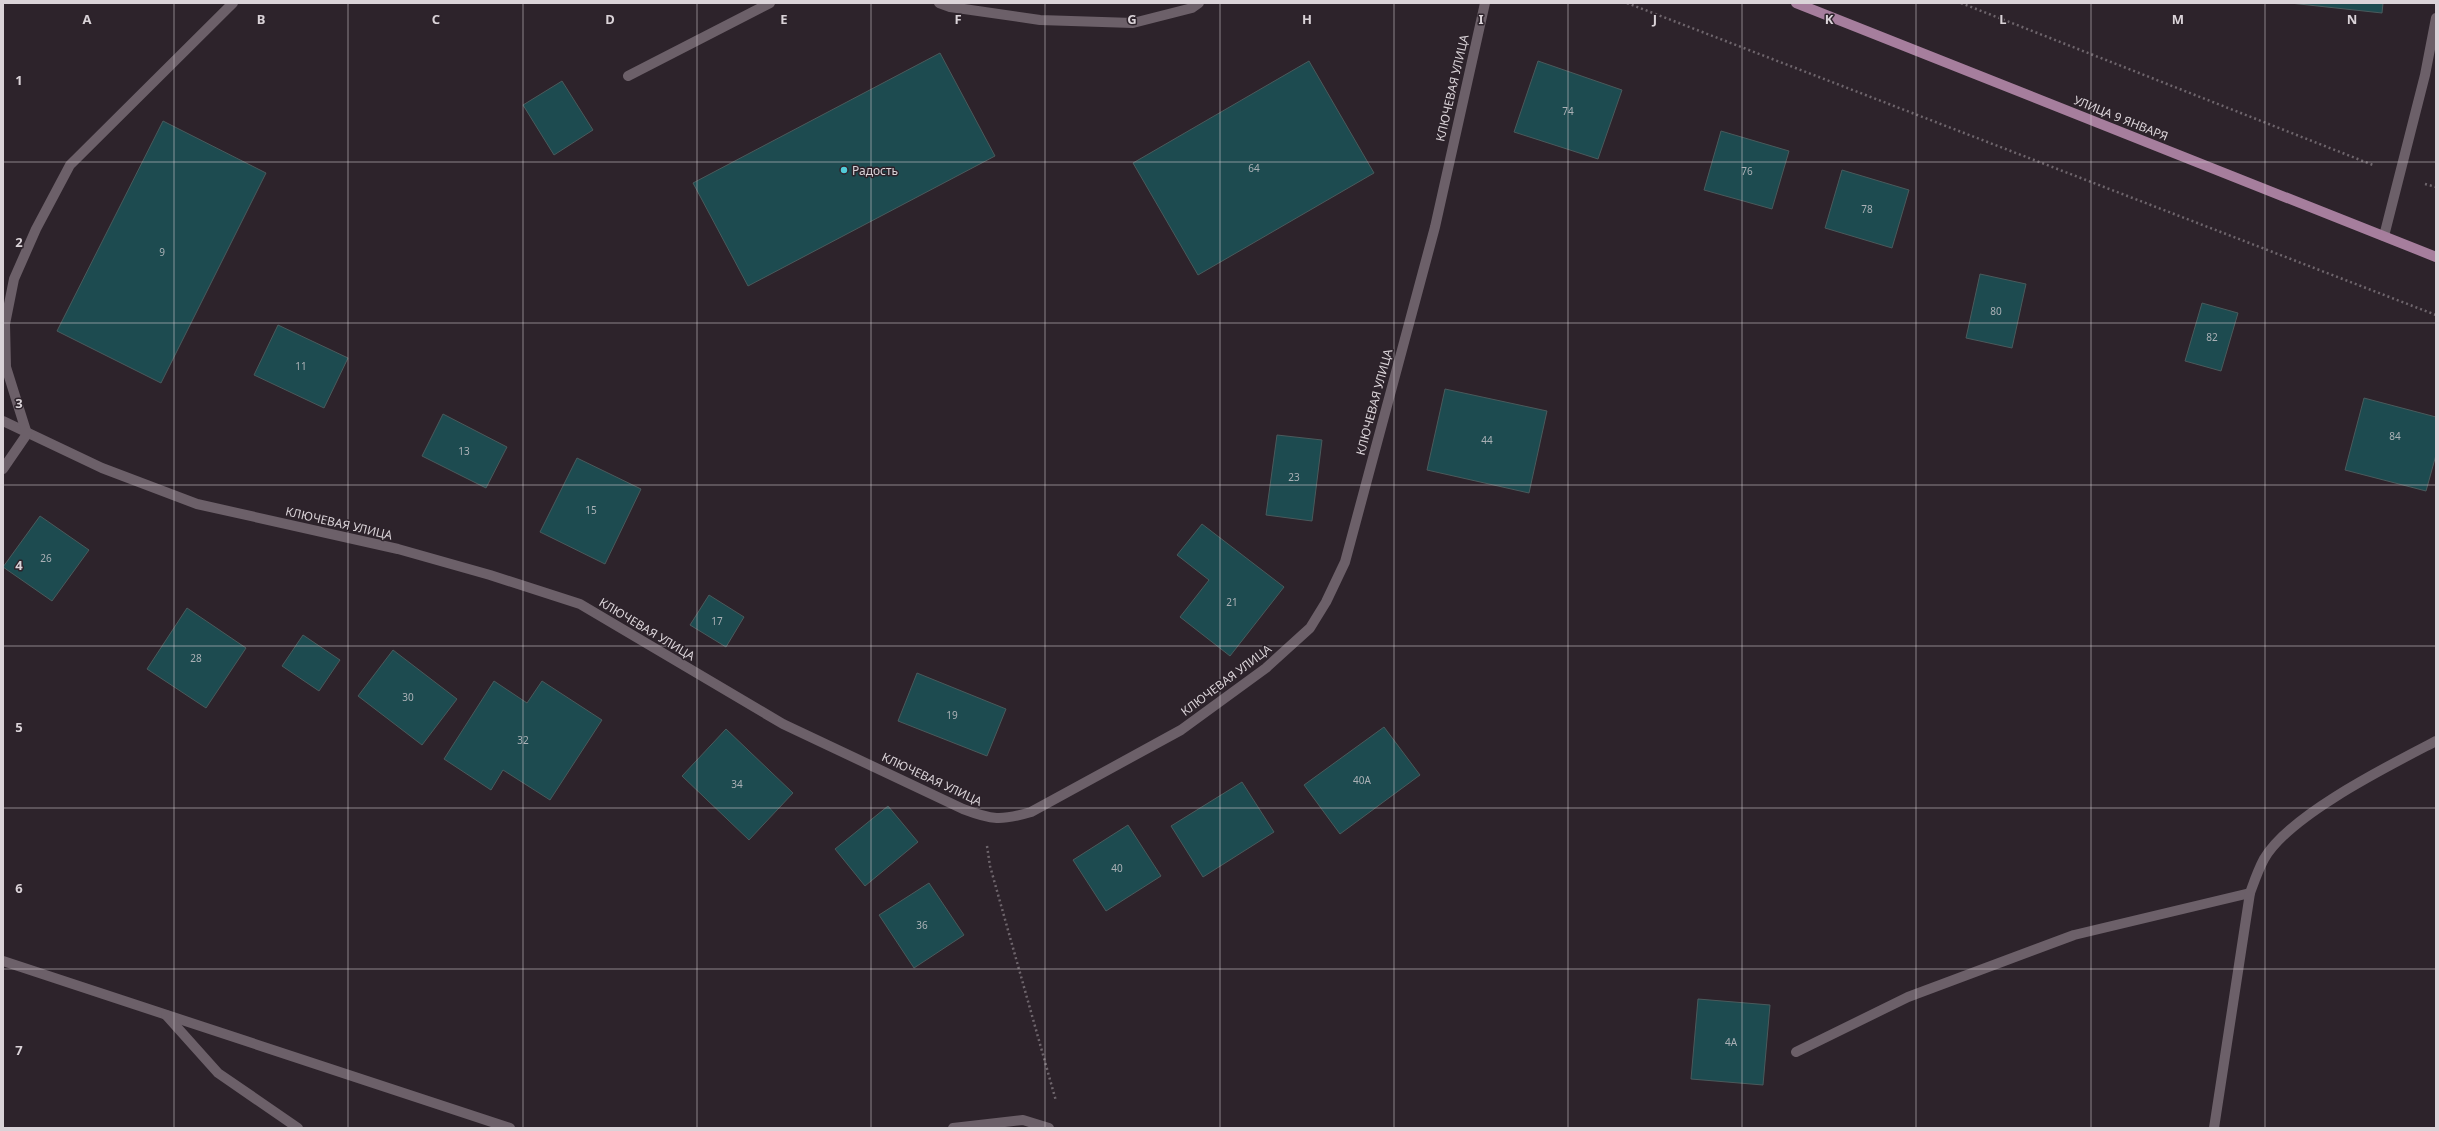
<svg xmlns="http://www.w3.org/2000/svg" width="2439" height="1131" font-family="'Noto Sans',sans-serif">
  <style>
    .building { fill: #1d4b50; stroke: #4a5a5c }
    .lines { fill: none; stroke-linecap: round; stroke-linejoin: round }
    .path { stroke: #6e656c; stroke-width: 2.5; stroke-dasharray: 2 3; stroke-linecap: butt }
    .service { stroke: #6c6069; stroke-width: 10 }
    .primary { stroke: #a67e9d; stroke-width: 10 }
    .grid { fill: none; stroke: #dad3d8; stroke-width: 1; stroke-opacity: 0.55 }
    .poi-dot { fill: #52cbd8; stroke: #2d232b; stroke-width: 1.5 }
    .labels { text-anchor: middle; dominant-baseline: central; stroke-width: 3; stroke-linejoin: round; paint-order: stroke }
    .number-label { font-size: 10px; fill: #abb1b6 }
    .street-label { font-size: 12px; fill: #dad3d8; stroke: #2d232b }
    .poi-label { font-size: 12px; fill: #dad3d8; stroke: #2d232b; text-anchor: start }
    .grid-label { font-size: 13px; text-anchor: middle; font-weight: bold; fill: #dad3d8; stroke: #2d232b; stroke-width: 3; stroke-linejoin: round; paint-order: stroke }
  </style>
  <rect width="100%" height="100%" fill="#2d232b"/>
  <g class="building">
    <polygon points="2290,3 2383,3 2382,13"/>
    <polygon points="940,53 995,156 748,286 693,183"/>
    <polygon points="1309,61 1374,173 1198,275 1133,163"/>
    <polygon points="1538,61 1622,90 1598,159 1514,132"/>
    <polygon points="562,81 593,130 554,155 523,105"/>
    <polygon points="163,121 266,173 161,383 57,331"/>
    <polygon points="1721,131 1789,151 1772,209 1704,190"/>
    <polygon points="1842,170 1909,190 1892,248 1825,228"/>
    <polygon points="1980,274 2026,284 2012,348 1966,338"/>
    <polygon points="2202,303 2238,313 2221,371 2185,361"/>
    <polygon points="278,325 348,358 324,408 254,375"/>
    <polygon points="1445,389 1547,411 1529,493 1427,470"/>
    <polygon points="2364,398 2436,417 2436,455 2426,491 2345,470"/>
    <polygon points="443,414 507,447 486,488 422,456"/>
    <polygon points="1277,435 1322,440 1312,521 1266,515"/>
    <polygon points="577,458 641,489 605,564 540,532"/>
    <polygon points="40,516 89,550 52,601 3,567"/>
    <polygon points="1202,524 1284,587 1230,656 1180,617 1209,580 1177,555"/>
    <polygon points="709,595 744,617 726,647 690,625"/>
    <polygon points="187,608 246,648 206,708 147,669"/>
    <polygon points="303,635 340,660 319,691 282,666"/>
    <polygon points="393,650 457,699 422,745 358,696"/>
    <polygon points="917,673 1006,709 987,756 898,721"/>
    <polygon points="494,681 527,703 542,681 602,720 550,800 503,770 491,790 444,759"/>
    <polygon points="1384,727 1420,775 1340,834 1304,785"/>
    <polygon points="726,729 793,793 749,840 682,776"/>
    <polygon points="1242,782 1274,832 1203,877 1171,826"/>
    <polygon points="888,806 918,842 865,886 835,849"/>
    <polygon points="1128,825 1161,876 1106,911 1073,860"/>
    <polygon points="929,883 964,935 914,968 879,915"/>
    <polygon points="1698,999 1770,1005 1763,1085 1691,1079"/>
  </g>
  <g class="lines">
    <g class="path">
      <polyline points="1627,3 2436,315"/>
      <polyline points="1961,3 2373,165"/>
      <polyline points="2425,184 2436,187"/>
      <polyline points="987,846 990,866 1056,1101"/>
    </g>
    <g class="service">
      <polyline points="939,3 950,7 1040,20 1133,23 1192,8 1199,3"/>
      <polyline points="628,76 770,3"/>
      <polyline points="2384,236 2425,75 2436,18"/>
      <path d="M3 421 102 468 197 504 398 549 490 575 580 604 783 724 963 809C992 820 1001 821 1031 812L1181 730 1266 668 1310 628 1326 602 1345 562 1435 227 1485 3"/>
      <polyline points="3,469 27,434 6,367 5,324 14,279 36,229 70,165 233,3"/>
      <polyline points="3,961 510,1128"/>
      <polyline points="166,1015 218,1073 298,1128"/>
      <polyline points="1796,1052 1908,997 2074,935 2250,893"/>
      <polyline points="953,1128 1023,1120 1049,1128"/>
      <path d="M2214 1128 2250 893C2254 882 2258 870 2264 859 2289 815 2390 765 2436 741"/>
    </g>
    <polyline class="primary" points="1796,3 2436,257"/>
  </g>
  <path class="grid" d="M174 3V1128M348 3V1128M523 3V1128M697 3V1128M871 3V1128M1045 3V1128M1220 3V1128M1394 3V1128M1568 3V1128M1742 3V1128M1916 3V1128M2091 3V1128M2265 3V1128M3 162H2436M3 323H2436M3 485H2436M3 646H2436M3 808H2436M3 969H2436"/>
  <circle class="poi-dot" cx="844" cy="170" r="4"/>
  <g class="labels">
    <g class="number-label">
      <text x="1568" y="111">74</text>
      <text x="1254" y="168">64</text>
      <text x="1747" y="171">76</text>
      <text x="1867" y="209">78</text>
      <text x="162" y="252">9</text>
      <text x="1996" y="311">80</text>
      <text x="2212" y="337">82</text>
      <text x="301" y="366">11</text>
      <text x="2395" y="436">84</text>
      <text x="1487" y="440">44</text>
      <text x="464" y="451">13</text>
      <text x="1294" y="477">23</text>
      <text x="591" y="510">15</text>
      <text x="46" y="558">26</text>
      <text x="1232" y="602">21</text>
      <text x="717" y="621">17</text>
      <text x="196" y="658">28</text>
      <text x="408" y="697">30</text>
      <text x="952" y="715">19</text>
      <text x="523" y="740">32</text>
      <text x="1362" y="780">40А</text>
      <text x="737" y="784">34</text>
      <text x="1117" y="868">40</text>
      <text x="922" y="925">36</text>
      <text x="1731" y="1042">4А</text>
    </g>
    <g class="street-label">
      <text transform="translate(1452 88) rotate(-77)">КЛЮЧЕВАЯ УЛИЦА</text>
      <text transform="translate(2121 118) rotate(22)">УЛИЦА 9 ЯНВАРЯ</text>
      <text transform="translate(1374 402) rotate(-75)">КЛЮЧЕВАЯ УЛИЦА</text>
      <text transform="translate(339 523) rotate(13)">КЛЮЧЕВАЯ УЛИЦА</text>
      <text transform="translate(647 629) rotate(31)">КЛЮЧЕВАЯ УЛИЦА</text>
      <text transform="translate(1226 680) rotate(-37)">КЛЮЧЕВАЯ УЛИЦА</text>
      <text transform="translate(932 779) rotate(25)">КЛЮЧЕВАЯ УЛИЦА</text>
    </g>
    <g class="poi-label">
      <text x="852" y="170">Радость</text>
    </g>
  </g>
  <g class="grid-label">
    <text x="87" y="24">A</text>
    <text x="261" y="24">B</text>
    <text x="436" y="24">C</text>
    <text x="610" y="24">D</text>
    <text x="784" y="24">E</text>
    <text x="958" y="24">F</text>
    <text x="1132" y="24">G</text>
    <text x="1307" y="24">H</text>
    <text x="1481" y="24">I</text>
    <text x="1655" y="24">J</text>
    <text x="1829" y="24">K</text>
    <text x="2003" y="24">L</text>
    <text x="2178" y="24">M</text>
    <text x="2352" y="24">N</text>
    <text x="19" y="85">1</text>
    <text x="19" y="247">2</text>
    <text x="19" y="408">3</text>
    <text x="19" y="570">4</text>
    <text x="19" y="732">5</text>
    <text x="19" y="893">6</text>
    <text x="19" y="1055">7</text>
  </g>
  <rect width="2439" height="1131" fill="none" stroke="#dad3d8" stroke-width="8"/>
</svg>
